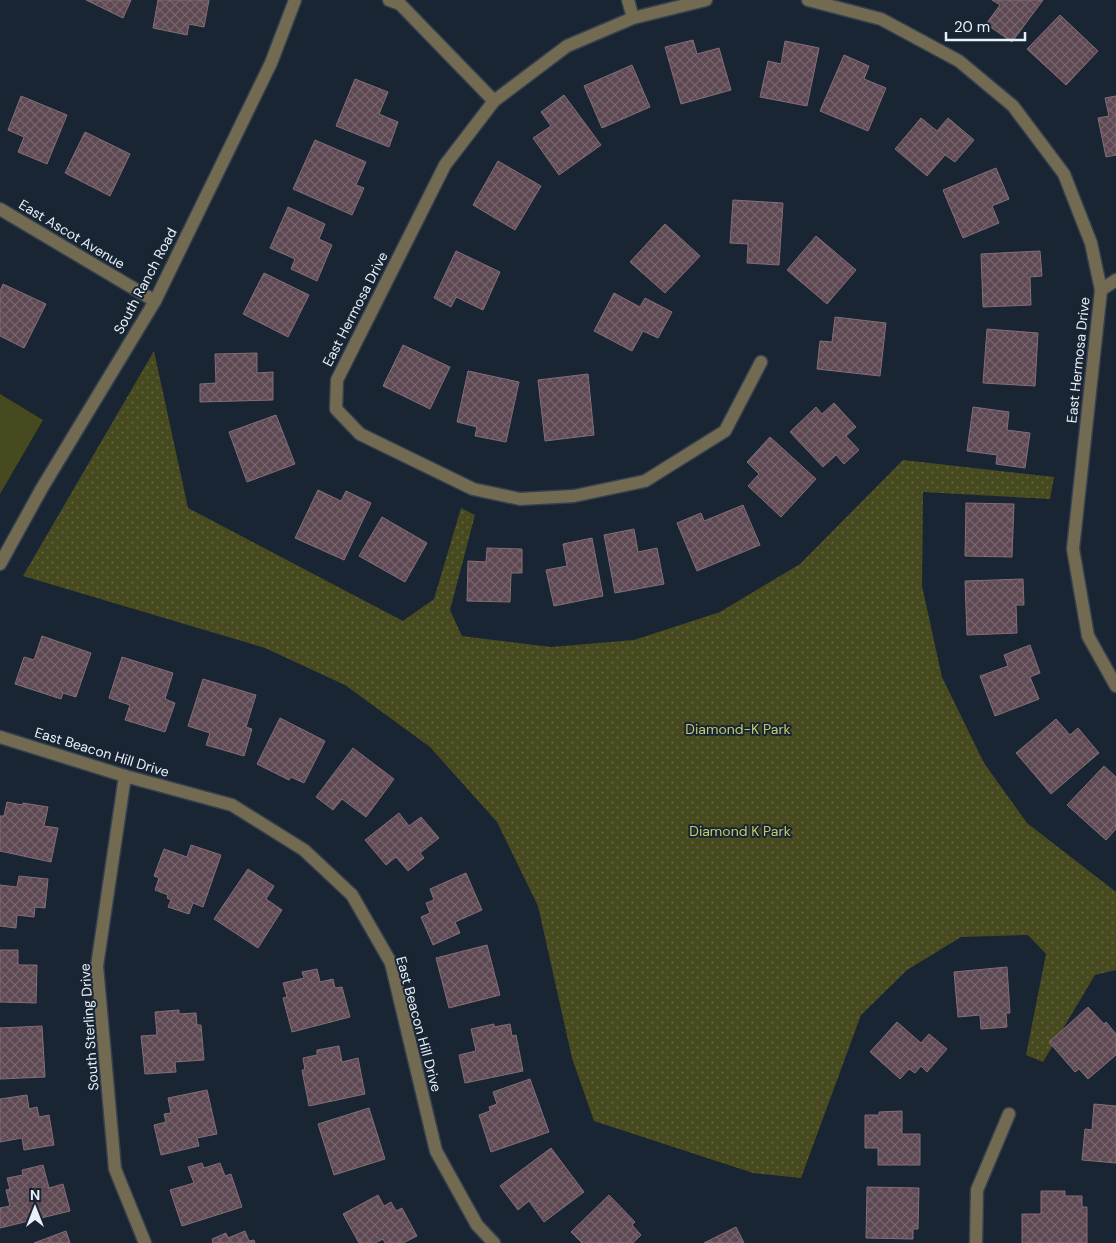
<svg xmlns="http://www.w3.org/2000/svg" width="1116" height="1243" font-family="'DM Sans',sans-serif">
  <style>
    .grass { fill: #474a1f }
    .park { fill: url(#park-dots) }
    .building { fill: url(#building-cross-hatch); stroke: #836d77 }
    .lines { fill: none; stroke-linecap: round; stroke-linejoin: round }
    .street-casing { stroke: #36414f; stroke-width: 15 }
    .street { stroke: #736a52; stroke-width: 12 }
    .labels { text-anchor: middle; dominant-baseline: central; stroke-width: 4; stroke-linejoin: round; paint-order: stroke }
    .street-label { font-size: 14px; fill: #e8f0fa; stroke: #192533 }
    .park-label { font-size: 14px; fill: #c4cb71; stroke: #192533 }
  </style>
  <defs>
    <pattern id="park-dots" width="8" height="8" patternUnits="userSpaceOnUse" patternTransform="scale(1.25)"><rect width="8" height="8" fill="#474a1f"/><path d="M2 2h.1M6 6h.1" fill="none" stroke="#626440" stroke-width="1.8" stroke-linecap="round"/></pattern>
    <pattern id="building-cross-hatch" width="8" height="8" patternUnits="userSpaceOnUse" patternTransform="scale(1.25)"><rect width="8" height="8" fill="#5e4953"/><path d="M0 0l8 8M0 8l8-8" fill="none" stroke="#75646d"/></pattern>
  </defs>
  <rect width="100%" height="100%" fill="#192533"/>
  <polygon class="grass" points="0,394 43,420 0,494"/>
  <polygon class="park" points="154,351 188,508 403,621 434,599 461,508 475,515 450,610 462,636 551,647 634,640 720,612 800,564 903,460 1054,477 1050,499 923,492 922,586 942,677 984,763 1027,823 1116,892 1116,970 1095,975 1043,1062 1026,1055 1046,954 1028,935 961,937 907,970 861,1015 801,1178 753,1173 594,1121 572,1058 538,906 497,822 430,747 345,685 265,648 23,576"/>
  <g class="building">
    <polygon points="86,0 131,0 123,18"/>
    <polygon points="158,0 209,0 204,27 189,24 187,35 153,28"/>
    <polygon points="992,0 1043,0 1012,42 986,24 1000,5"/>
    <polygon points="1060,15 1098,51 1066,85 1027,49"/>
    <polygon points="693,40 697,54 719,48 731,90 681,104 665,47"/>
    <polygon points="785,41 819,48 807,106 760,97 768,61 781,64"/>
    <polygon points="844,55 869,66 864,79 886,88 868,131 820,111"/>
    <polygon points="632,65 650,107 602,128 584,86"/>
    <polygon points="355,79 388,92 379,114 398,122 389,147 336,126"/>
    <polygon points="564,95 601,145 559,175 533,138 551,126 541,112"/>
    <polygon points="21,96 67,115 47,164 18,152 24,137 8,130"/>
    <polygon points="1116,96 1116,155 1106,157 1098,118 1109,116 1105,98"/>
    <polygon points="921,118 937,131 948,118 974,140 955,162 945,155 927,176 895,149"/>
    <polygon points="85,132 130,154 110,196 65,173"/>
    <polygon points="315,140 366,162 356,185 364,188 352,215 293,189"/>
    <polygon points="498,161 541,186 515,230 473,205"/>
    <polygon points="996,168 1009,199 992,206 999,223 963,238 943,190"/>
    <polygon points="733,200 783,203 779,265 747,263 748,244 730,243"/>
    <polygon points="288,207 325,224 319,239 332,245 317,281 291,269 295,259 270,248"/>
    <polygon points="665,224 700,256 665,293 630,262"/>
    <polygon points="816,236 856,270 827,304 787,270"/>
    <polygon points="456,251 500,272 483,310 456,297 451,307 434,298"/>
    <polygon points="1040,251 1042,276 1030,277 1031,305 983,307 981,254"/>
    <polygon points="264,273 309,295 288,337 243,314"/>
    <polygon points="3,284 46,304 24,348 0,336 0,291"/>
    <polygon points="614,293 640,307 645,298 672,312 658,338 643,331 632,351 594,331"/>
    <polygon points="835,317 886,323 880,376 817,369 820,341 832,342"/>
    <polygon points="987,329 1038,333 1035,386 983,383"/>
    <polygon points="403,345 450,367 430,409 383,386"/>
    <polygon points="257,353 257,373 273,372 273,400 200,402 200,384 216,383 215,354"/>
    <polygon points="468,371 519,382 506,442 475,436 477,427 457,422"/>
    <polygon points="588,374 594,435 545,441 538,380"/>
    <polygon points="834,403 856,427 846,436 859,450 844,464 836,455 823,467 790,432 816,407 822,414"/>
    <polygon points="973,407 1009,412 1007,430 1030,433 1025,468 996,464 997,455 967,451"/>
    <polygon points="276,415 295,464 247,482 229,432"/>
    <polygon points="770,437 816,479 781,517 748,486 759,474 747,462"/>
    <polygon points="318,490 341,501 346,491 371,503 344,560 295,538"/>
    <polygon points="966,503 1014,504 1012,557 965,556"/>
    <polygon points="743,505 760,545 697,571 677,523 701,513 704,521"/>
    <polygon points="382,517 427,543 405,582 359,556"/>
    <polygon points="634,529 638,552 657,548 664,584 615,593 604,535"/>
    <polygon points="592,538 603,596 554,606 546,570 567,566 563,544"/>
    <polygon points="487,548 522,549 522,573 511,573 510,602 467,601 468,561 486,562"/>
    <polygon points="1023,579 1024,605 1016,605 1017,633 967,635 965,581"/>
    <polygon points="42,636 91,653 76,697 63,693 61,699 15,684 24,657 34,660"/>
    <polygon points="1030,645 1040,673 1030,677 1039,699 995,716 980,676 1008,666 1004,655"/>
    <polygon points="122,657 173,673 165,699 175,703 165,732 125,720 130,705 109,698"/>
    <polygon points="203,679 256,695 246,727 252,729 244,756 206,745 210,733 188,726"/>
    <polygon points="280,718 325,741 304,783 291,777 289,780 257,764"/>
    <polygon points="1056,719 1070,735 1078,728 1099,753 1051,794 1016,753"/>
    <polygon points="353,748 394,779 366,817 342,799 333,810 316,797"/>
    <polygon points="1104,766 1116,777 1116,829 1106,840 1067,805"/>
    <polygon points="7,802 22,805 23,803 48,807 44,826 58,828 51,862 0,851 0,816 4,816"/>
    <polygon points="399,813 409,826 421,817 439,838 420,853 424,858 408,871 396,857 386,865 365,840"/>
    <polygon points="191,845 221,855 203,907 193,903 189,914 168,907 171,900 167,898 168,895 155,890 159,878 154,876 164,849 187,857"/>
    <polygon points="248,869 274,886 266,899 282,910 258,948 214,919"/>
    <polygon points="466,873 482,910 455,922 460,933 433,945 421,917 430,913 426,903 434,900 430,889"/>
    <polygon points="19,876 48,879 45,908 35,907 34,917 17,915 16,928 0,926 0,885 17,887"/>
    <polygon points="487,945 500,995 449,1008 436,958"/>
    <polygon points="0,950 18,950 18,965 37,965 36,1003 0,1002"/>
    <polygon points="1007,967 1010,1013 1006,1013 1007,1027 981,1029 980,1015 958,1017 954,972"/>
    <polygon points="317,969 320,982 333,979 335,988 342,987 350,1017 292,1032 283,998 287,997 283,983 304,978 302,972"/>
    <polygon points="1088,1007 1104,1024 1106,1022 1116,1034 1116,1055 1088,1079 1079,1069 1075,1072 1049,1042"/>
    <polygon points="179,1010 179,1014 196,1013 197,1025 201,1025 204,1060 175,1062 176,1072 145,1074 141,1036 157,1035 155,1012"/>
    <polygon points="897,1022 921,1043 929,1034 947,1049 927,1072 921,1066 915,1073 909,1069 900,1079 870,1052"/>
    <polygon points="494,1024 494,1027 510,1024 512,1036 516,1035 523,1071 465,1083 459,1055 476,1051 471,1029"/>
    <polygon points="42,1026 45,1077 0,1079 0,1028"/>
    <polygon points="339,1046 342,1062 358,1058 365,1094 309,1106 302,1070 305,1070 303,1058 317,1055 317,1050"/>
    <polygon points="530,1079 549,1132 491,1152 479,1115 490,1111 489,1107 497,1104 493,1092"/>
    <polygon points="207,1090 217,1134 197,1138 199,1146 161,1155 154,1125 166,1122 164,1114 171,1113 168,1098"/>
    <polygon points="27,1095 29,1109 37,1107 39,1117 49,1115 54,1145 24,1150 22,1138 0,1142 0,1099"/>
    <polygon points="1094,1104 1116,1106 1116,1163 1082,1160 1085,1129 1092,1130"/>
    <polygon points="369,1108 385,1159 334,1175 318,1124"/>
    <polygon points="902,1111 902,1134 920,1134 920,1165 878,1165 878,1148 865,1148 865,1115 879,1115 879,1112"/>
    <polygon points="551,1148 584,1192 544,1222 529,1201 518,1210 500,1186"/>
    <polygon points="202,1163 204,1168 220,1163 225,1176 231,1174 242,1207 182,1226 170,1190 194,1183 188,1167"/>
    <polygon points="43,1165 49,1188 63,1184 70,1211 0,1228 0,1208 10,1206 6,1190 10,1189 7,1178 23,1175 22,1170"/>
    <polygon points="867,1187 919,1188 918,1229 913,1229 913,1239 866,1238"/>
    <polygon points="1041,1191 1065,1191 1065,1196 1082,1196 1082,1207 1087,1207 1087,1243 1022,1243 1022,1214 1041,1214"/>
    <polygon points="378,1195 384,1206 391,1202 396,1211 402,1208 417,1236 403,1243 385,1243 383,1239 375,1243 359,1243 343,1214"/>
    <polygon points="609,1195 635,1222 632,1225 641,1235 633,1243 582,1243 571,1232"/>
    <polygon points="736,1227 744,1243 704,1243"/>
    <polygon points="66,1231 70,1243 34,1243"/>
    <polygon points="245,1231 249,1241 254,1240 255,1243 213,1243 212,1239 226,1233 228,1238"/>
  </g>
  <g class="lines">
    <g class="street-casing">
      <g id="street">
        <polyline points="389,0 400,4 494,101"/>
        <polyline points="628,0 633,18"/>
        <polyline points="706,0 633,18 567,46 494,101 445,165 337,380 336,409 360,434 473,489 520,499 574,496 645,481 725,431 761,362"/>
        <polyline points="808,0 881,19 959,61 1013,106 1064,174 1091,243 1101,290 1073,549 1088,636 1116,686"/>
        <polyline points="0,209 155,301"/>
        <polyline points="1101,290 1116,280"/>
        <polyline points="0,564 42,488 155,301 271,63 295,0"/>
        <polyline points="0,737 125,776 232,805 304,850 352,895 391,963 436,1151 477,1225 494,1243"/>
        <polyline points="125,776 97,966 115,1169 145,1243"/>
        <polyline points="976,1243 977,1190 1009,1114"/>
      </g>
    </g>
    <use href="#street" class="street"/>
  </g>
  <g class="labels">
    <g class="street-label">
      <text transform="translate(72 234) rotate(31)">East Ascot Avenue</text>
      <text transform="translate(145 281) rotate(-62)">South Ranch Road</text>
      <text transform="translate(355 309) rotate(-63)">East Hermosa Drive</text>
      <text transform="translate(1078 360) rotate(-84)">East Hermosa Drive</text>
      <text transform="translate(102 752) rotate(17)">East Beacon Hill Drive</text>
      <text transform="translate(419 1024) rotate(75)">East Beacon Hill Drive</text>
      <text transform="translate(89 1027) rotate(-94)">South Sterling Drive</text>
    </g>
    <g class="park-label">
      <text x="738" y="729">Diamond-K Park</text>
      <text x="740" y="831">Diamond K Park</text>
    </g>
  </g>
  <g transform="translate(35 1208)" stroke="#192533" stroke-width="4" paint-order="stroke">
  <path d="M0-4L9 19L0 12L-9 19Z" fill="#e8f0fa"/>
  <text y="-8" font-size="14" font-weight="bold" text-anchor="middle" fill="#e8f0fa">N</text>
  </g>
  <path d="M946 32v8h79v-8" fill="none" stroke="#e8f0fa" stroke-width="2.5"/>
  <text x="954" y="32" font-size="15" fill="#e8f0fa" stroke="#192533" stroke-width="4" paint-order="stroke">20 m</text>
</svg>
